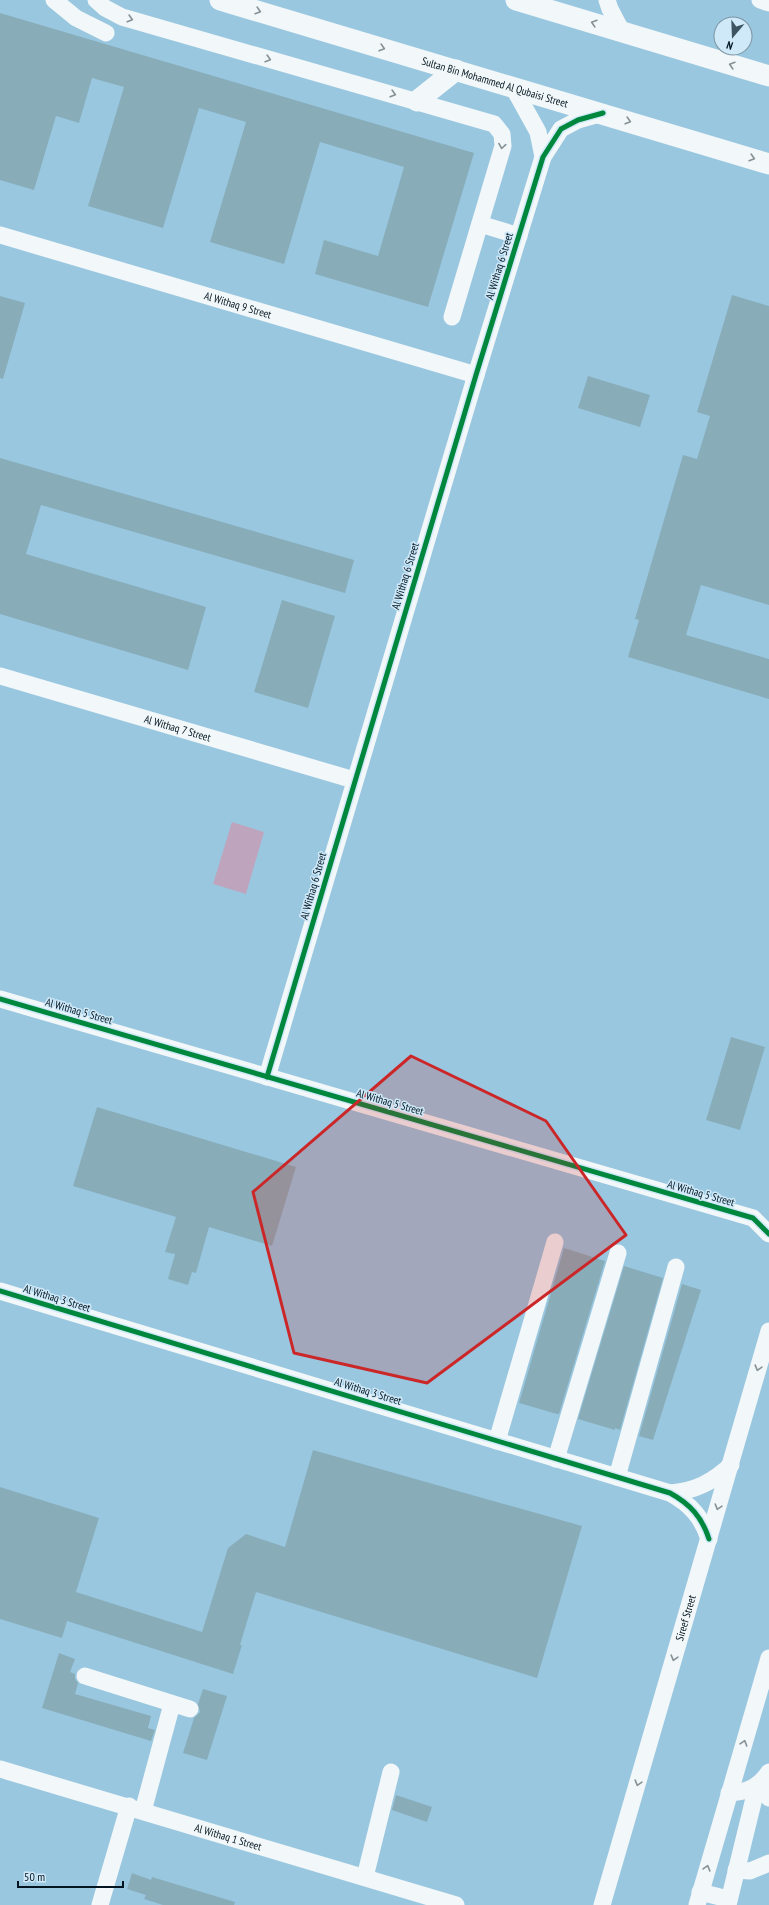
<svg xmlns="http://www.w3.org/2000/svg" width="769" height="1905" font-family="'PT Sans Narrow',sans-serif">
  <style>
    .built { fill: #99c7e0; fill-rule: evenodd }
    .green { fill: #bea5bd }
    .building { fill: #88adb9 }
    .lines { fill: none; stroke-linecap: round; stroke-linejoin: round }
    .minor { stroke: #f2f7f9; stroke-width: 17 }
    .major { stroke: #f2f7f9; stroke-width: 21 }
    .cycleway-casing { stroke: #cfe9f9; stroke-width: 8 }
    .cycleway { stroke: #00873e; stroke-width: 5 }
    .oneway { stroke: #869197 }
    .marked { fill: #cb2728; fill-opacity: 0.2; stroke: #cb2728; stroke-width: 3; stroke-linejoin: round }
    .labels { text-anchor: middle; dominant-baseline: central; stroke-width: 3; stroke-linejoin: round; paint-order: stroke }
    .street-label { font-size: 11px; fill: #021520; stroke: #cfe9f9 }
  </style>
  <rect width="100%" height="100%" fill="#abc7d7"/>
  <path class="built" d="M0 0H769V1905H0ZM721 24H745V48H721Z"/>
  <polygon class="green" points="232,822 264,832 246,894 213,884"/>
  <g class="building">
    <polygon points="0,13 474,153 428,307 315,274 324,240 378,256 404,167 320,142 284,264 210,242 246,122 199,108 163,228 88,206 124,87 92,78 79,123 56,116 34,190 0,180"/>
    <polygon points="732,295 769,306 769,605 701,585 686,635 769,659 769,699 628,657 639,620 635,619 683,455 697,459 710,416 697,412"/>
    <polygon points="0,296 25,303 3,379 0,378"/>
    <polygon points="588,376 650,395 640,427 578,408"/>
    <polygon points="0,458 354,560 345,593 41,505 26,554 206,607 188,670 0,614"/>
    <polygon points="282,600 335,616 308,708 254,692"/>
    <polygon points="731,1037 765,1047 740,1130 706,1120"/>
    <polygon points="97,1107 296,1167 272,1246 209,1227 196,1273 192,1272 188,1285 168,1279 175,1254 165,1252 176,1217 73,1186"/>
    <polygon points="564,1248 605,1261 559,1414 557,1414 519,1403"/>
    <polygon points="624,1266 663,1278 620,1430 615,1428 615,1430 578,1419"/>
    <polygon points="682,1284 701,1290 653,1440 639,1436"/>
    <polygon points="313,1450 582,1526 537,1678 256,1592 240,1645 242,1645 233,1674 67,1621 62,1638 0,1619 0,1487 99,1518 76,1592 202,1632 228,1548 246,1534 285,1547"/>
    <polygon points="59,1653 75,1659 70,1672 75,1674 75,1679 78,1683 75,1694 151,1716 148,1728 155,1730 151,1741 42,1708"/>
    <polygon points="203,1689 227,1696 207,1760 183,1753 194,1718 200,1712 198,1704"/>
    <polygon points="396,1795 432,1807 427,1822 392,1810"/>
    <polygon points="132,1873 151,1880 152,1877 235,1902 234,1905 163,1905 144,1899 146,1895 127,1889"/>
  </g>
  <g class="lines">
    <g class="minor">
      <polyline points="54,0 76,18 106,33"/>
      <polyline points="96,0 105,8 122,17 494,124 502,134 503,146 452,317"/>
      <polyline points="607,0 610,9 622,32"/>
      <polyline points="760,0 769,3"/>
      <polyline points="513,87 538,132 543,157"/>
      <polyline points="480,224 519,236"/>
      <path id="s1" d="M0 235 476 375"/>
      <path id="s2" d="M0 676 354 780"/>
      <polyline points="0,999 753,1218 769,1234"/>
      <polyline points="267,1077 476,375 543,157 561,129 578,120 603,113"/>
      <path d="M0 1291 670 1493C690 1504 702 1517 709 1539"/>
      <polyline points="497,1441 555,1242"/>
      <polyline points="556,1459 618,1253"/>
      <polyline points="617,1477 676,1267"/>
      <path d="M670 1493C695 1491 713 1482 731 1465"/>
      <polyline points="85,1676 190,1709"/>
      <path id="s3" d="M0 1769 456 1905"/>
      <polyline points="759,1784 769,1798"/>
      <path d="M729 1793C747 1792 759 1787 769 1772"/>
      <polyline points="143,1811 172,1704"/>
      <polyline points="736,1870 750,1871 769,1863"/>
      <polyline points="365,1877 391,1772"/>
      <polyline points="700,1892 728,1899"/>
      <polyline points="100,1905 129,1806"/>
      <path id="s4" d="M602 1905 769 1331"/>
      <polyline points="697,1905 769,1658"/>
      <polyline points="728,1905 757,1786"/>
    </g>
    <g class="major">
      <path id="s5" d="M220 0 769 164"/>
      <polyline points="516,0 769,76"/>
      <polyline points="417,101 456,70"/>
    </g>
    <g class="cycleway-casing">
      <g id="cycleway">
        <polyline points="0,999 753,1218 769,1234"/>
        <polyline points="267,1077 476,375 543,157 561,129 578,120 603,113"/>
        <path d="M0 1291 670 1493C690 1504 702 1517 709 1539"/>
      </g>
    </g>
    <use href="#cycleway" class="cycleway"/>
  </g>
  <defs><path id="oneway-chevron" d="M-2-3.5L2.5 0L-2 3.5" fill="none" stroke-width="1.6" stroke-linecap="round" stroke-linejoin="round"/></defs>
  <g class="oneway">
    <use href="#oneway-chevron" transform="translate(258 11) rotate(17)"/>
    <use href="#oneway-chevron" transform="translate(130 19) rotate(16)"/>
    <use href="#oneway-chevron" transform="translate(594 23) rotate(-163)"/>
    <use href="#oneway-chevron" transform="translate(382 48) rotate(17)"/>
    <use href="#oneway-chevron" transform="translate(268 59) rotate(16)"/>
    <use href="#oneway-chevron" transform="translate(732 65) rotate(-163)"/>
    <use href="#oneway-chevron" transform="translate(393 94) rotate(16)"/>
    <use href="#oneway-chevron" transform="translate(628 121) rotate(17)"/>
    <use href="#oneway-chevron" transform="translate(502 146) rotate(99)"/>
    <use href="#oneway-chevron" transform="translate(752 158) rotate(17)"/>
    <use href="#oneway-chevron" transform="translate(758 1368) rotate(106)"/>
    <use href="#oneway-chevron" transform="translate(718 1507) rotate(107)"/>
    <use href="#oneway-chevron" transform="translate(674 1658) rotate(106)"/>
    <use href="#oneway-chevron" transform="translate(744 1743) rotate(-73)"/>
    <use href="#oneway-chevron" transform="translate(638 1783) rotate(106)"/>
    <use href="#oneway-chevron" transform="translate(707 1868) rotate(-74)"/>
  </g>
  <path class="marked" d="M411 1056 546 1121 626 1235 427 1383 294 1353 253 1192Z"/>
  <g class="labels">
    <g class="street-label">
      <text stroke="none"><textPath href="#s5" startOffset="287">Sultan Bin Mohammed Al Qubaisi Street</textPath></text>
      <text transform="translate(499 266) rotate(-73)">Al Withaq 6 Street</text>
      <text stroke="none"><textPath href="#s1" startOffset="248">Al Withaq 9 Street</textPath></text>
      <text transform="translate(405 576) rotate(-73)">Al Withaq 6 Street</text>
      <text stroke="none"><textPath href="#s2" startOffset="185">Al Withaq 7 Street</textPath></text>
      <text transform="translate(313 886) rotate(-74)">Al Withaq 6 Street</text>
      <text transform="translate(79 1011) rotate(16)">Al Withaq 5 Street</text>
      <text transform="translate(390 1102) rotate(16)">Al Withaq 5 Street</text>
      <text transform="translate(701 1193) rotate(16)">Al Withaq 5 Street</text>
      <text transform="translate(57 1298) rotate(17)">Al Withaq 3 Street</text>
      <text transform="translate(368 1391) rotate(17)">Al Withaq 3 Street</text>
      <text stroke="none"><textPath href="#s4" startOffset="299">Sireef Street</textPath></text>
      <text stroke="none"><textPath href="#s3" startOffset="238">Al Withaq 1 Street</textPath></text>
    </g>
  </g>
  <g transform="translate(733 36) rotate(199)"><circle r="19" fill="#cfe9f9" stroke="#7d94a2"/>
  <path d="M0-3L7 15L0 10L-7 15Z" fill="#3d5360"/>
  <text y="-6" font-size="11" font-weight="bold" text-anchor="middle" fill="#021520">N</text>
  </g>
  <path d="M18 1881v6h105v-6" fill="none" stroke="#021520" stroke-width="2"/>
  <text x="24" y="1881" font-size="12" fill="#021520" stroke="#cfe9f9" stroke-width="3" paint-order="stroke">50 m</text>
</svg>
